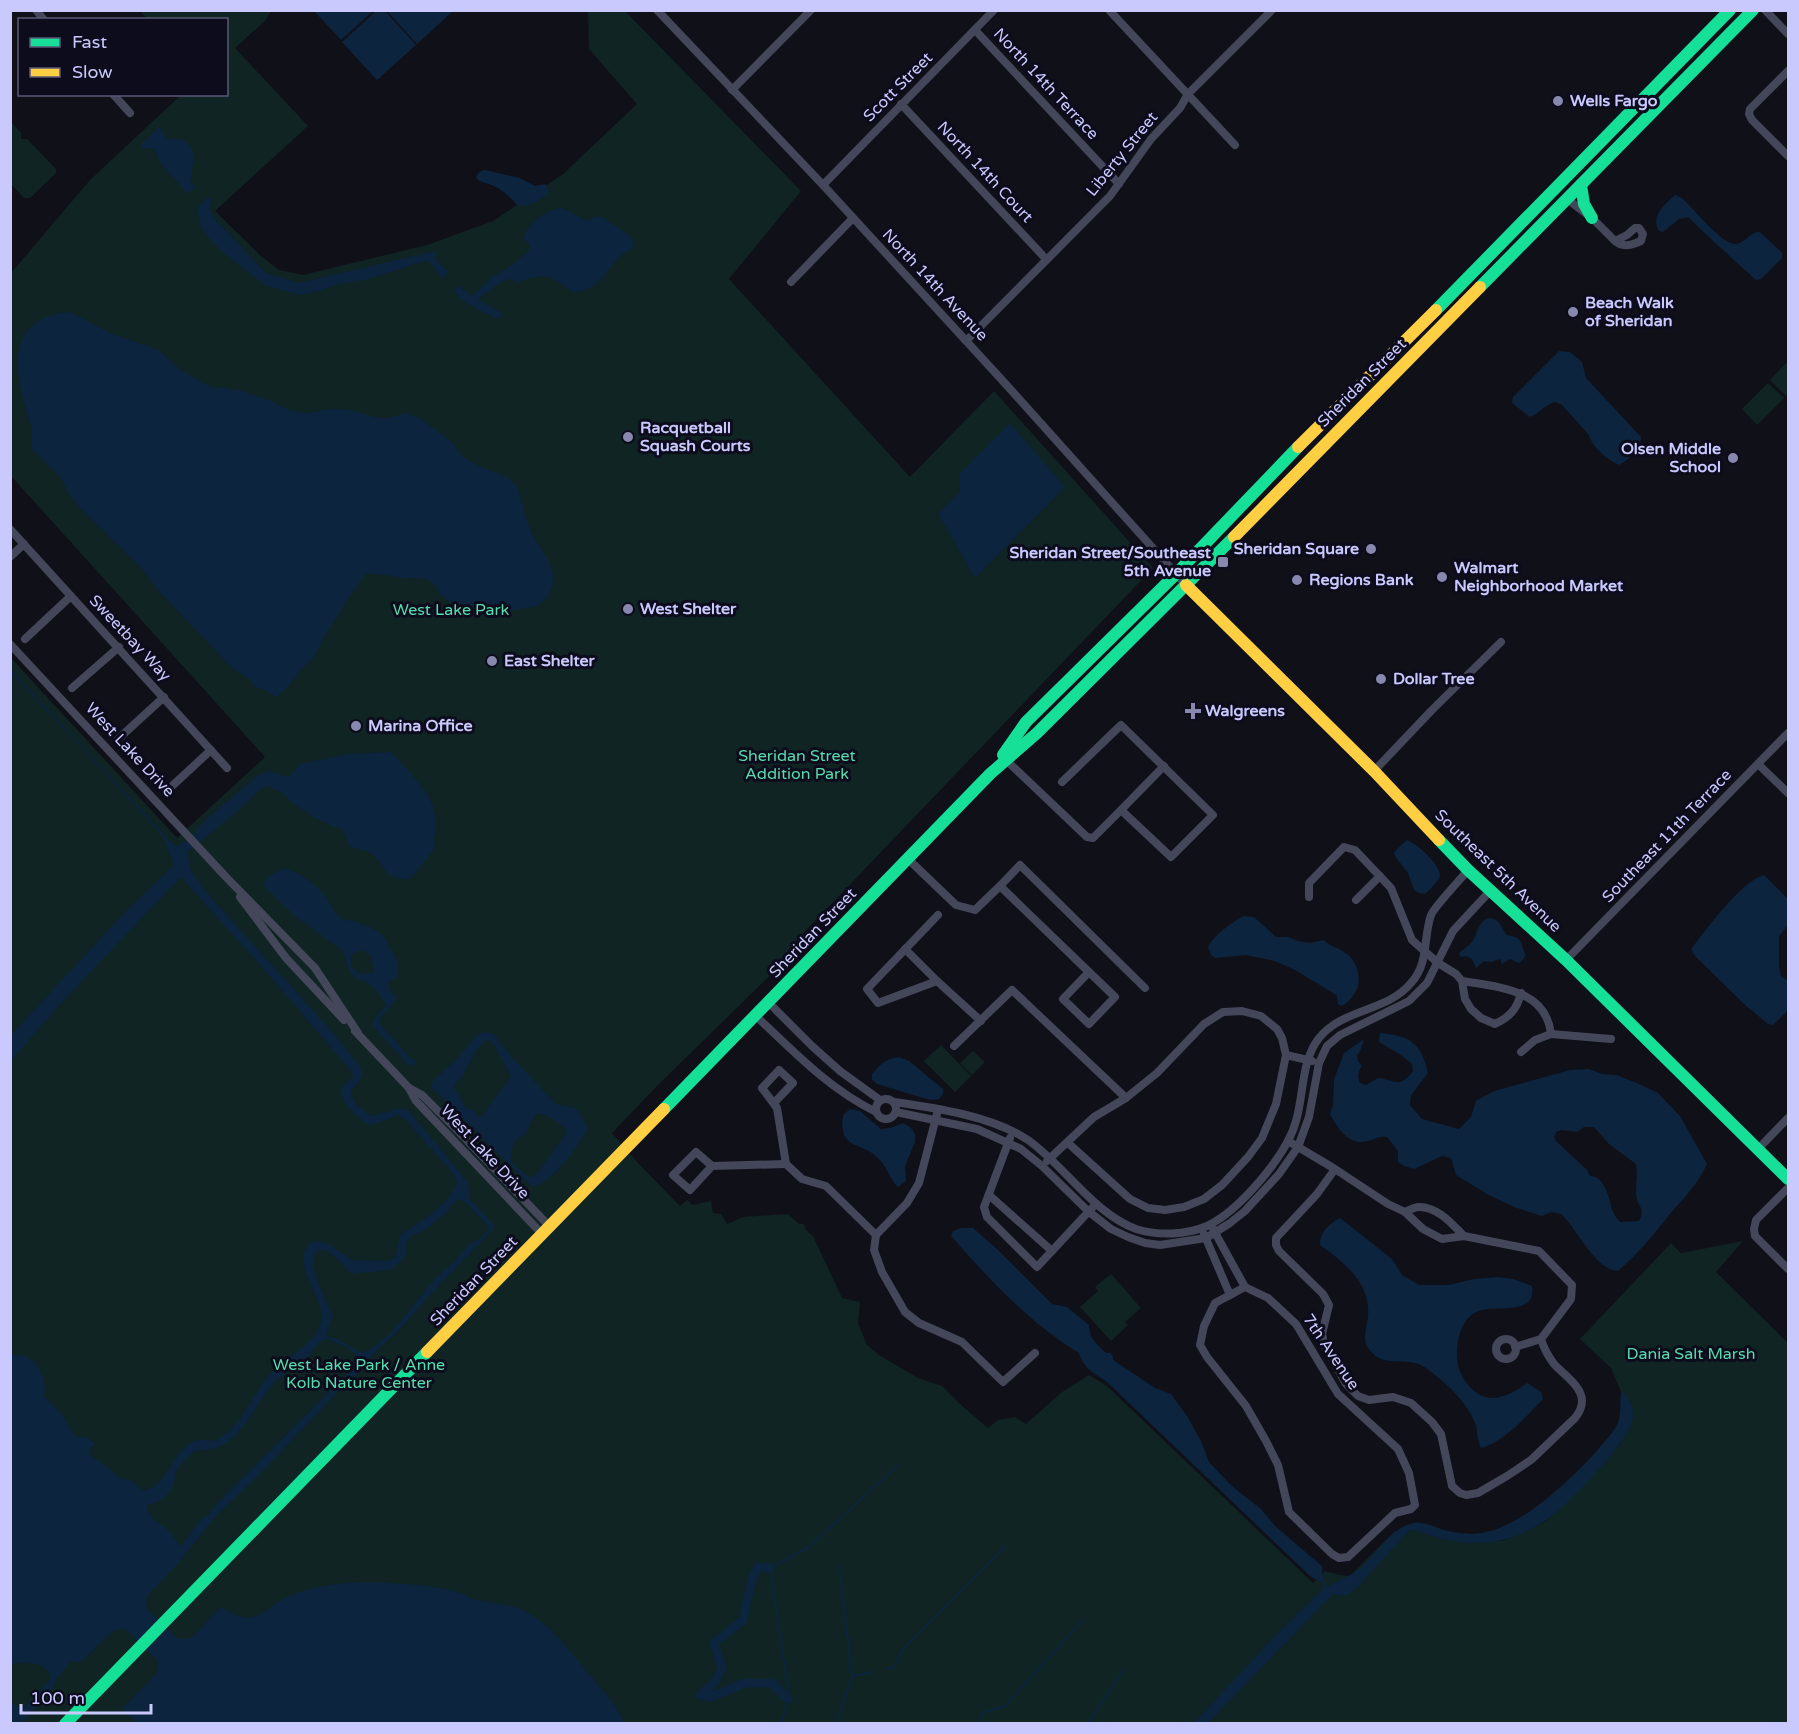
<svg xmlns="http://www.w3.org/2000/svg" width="1799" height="1734" font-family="'Varela Round',sans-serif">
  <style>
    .green { fill: #0f2423 }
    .water { fill: #0c243d; fill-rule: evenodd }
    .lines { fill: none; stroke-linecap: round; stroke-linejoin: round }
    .stream { stroke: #0c243d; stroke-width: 2 }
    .canal { stroke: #0c243d; stroke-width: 9 }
    .street { stroke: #44465a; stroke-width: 8 }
    .fast { stroke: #16e098; stroke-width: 12 }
    .slow { stroke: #ffcf43; stroke-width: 12 }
    .poi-dot { fill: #8888ae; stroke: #0d0c1d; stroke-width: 2 }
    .labels { text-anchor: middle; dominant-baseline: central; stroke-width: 6; stroke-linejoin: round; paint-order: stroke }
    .street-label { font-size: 16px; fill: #c9c9fe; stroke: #0d0c1d }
    .poi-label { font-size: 16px; font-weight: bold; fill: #c9c9fe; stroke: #0d0c1d; text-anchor: start }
    .park-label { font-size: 16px; fill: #57ddad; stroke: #0d0c1d }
  </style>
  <rect width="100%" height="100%" fill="#101019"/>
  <g class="green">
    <polygon points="140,11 271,11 265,21 235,48 308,126 215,211 261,256 279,270 303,275 427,245 493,221 563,174 637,104 589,49 588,11 625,11 801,191 729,279 910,477 994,391 1153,568 792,945 796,950 658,1085 612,1133 638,1163 680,1206 687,1200 693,1205 711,1201 713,1213 721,1214 727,1224 743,1217 788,1214 799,1224 804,1224 806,1230 813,1236 842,1298 860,1302 858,1323 867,1345 879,1355 918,1378 942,1386 961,1405 988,1428 998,1420 1015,1417 1026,1424 1062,1392 1089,1375 1107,1386 1313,1583 1325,1571 1339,1575 1350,1576 1395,1531 1407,1533 1412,1530 1502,1541 1519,1534 1546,1521 1620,1444 1624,1392 1621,1392 1611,1368 1580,1339 1671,1243 1681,1253 1743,1241 1716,1272 1788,1343 1788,1723 11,1723 11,658 177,838 265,757 11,476 11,273 90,180 181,95 226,94 226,20 148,19"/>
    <polygon points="11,122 21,133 21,139 27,139 56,169 56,173 30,198 24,198 11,184"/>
    <polygon points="1788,361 1788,393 1786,396 1770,380"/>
    <polygon points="1768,383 1784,398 1757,425 1742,409"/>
    <polygon points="941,1045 971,1076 955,1092 924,1061"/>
    <polygon points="973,1051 985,1062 972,1075 960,1063"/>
    <polygon points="1111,1274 1141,1308 1125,1322 1128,1325 1111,1341 1080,1307 1098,1291 1095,1287"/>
  </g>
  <g class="water">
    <polygon points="314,11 373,11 341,40"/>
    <polygon points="385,11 416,45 377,80 342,42 376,11"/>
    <polygon points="387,11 453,11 417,44"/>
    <path d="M159 127 164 132 165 138C171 141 178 137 185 141 200 150 190 170 191 184L196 187 188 193H186C176 177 159 168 155 149L141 148 142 144Z"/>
    <path d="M485 170 520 178 535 186 545 184 549 190 547 195C539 201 528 207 518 206 511 198 504 191 494 186 488 183 481 183 476 178 478 173 479 171 485 170Z"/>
    <path d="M1675 195 1682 198C1693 208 1722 245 1736 244 1746 243 1750 231 1760 232L1782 253V258L1761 279 1756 280 1713 241 1688 217 1679 219 1663 232 1659 231C1650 216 1665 204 1675 195Z"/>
    <path d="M207 198 212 199 210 209 214 218 266 273 299 283 431 252 435 253C435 261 444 268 450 272L441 278 434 267 427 260 369 279 339 284 319 291 300 295 265 285 227 256 208 237 201 228 197 207Z"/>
    <path d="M562 208 587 221 590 220 591 217H602L632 237 634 248C606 258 607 292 572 292 551 276 544 271 518 283L511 279 503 281 478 299 503 314 499 319C495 318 467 304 464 301 460 298 457 294 453 291L459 286 472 296 493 276 514 264 529 251 530 245 523 238C529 222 545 210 562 208Z"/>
    <path d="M66 312 73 313 110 333 159 350 180 370 213 388 224 387 233 390H239L271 401 292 411 309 413 332 409 351 410 378 418H389L406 413 420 418 454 444C463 466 493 468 511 480 521 487 522 507 526 518 529 525 531 532 535 539 542 551 551 561 553 576 554 583 551 591 547 597 537 612 523 605 510 612 484 614 462 615 441 595 437 591 436 584 430 581 423 576 412 579 403 578 395 577 373 572 367 574 361 575 317 649 313 659 299 667 293 685 278 696H274L267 691 255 687 248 678 232 668 157 589 145 572 80 508 69 495 61 478 32 449C30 441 34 434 31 426 16 378 0 322 66 312Z"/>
    <path d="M1559 351 1570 352 1582 362 1586 378 1641 437C1641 449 1629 460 1619 465 1608 460 1592 447 1589 435L1562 405 1555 402C1545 405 1539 413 1530 417L1512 403 1513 397Z"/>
    <polygon points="1010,423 1065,487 975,578 938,514 960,492 959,474"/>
    <path d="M10 669 161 831 168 840 176 846C186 843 197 832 202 823L257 776 268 771 289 777 300 764 348 754 391 752C414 777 445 803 434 840L436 844C433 853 417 871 410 879 380 880 387 863 370 853 365 849 356 849 350 847L342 829 334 827 313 817 291 802 283 793 266 786 259 790 242 808 187 852 190 865 189 867 207 893 336 1036 362 1069V1077L351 1091C352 1102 362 1110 371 1116L401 1108 409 1111 468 1182 470 1199 493 1224 494 1228 491 1232 442 1282 398 1331 367 1360 360 1372 346 1383 261 1473 215 1517 175 1567 147 1596 146 1608 178 1639H190L221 1607C260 1632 262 1606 294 1594 304 1590 318 1587 329 1585 364 1579 427 1583 461 1593 466 1595 471 1599 477 1600 495 1604 514 1604 530 1614 556 1630 571 1653 590 1675 603 1691 617 1705 624 1723H137L122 1709 157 1673 158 1661 125 1629 114 1630 80 1663 71 1661 56 1680 54 1686 22 1723H11V1702L18 1707H25L51 1678C45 1660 27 1662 11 1664V1355C35 1352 48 1375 44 1396L62 1415 75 1436 89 1438 95 1444 89 1451V1454L115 1473 119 1478 130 1480 144 1491C168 1484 170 1457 190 1443 199 1437 208 1442 217 1440 220 1438 225 1434 228 1432 242 1421 255 1391 268 1376 281 1360 316 1344 321 1322 326 1303 298 1272 304 1252 306 1248 309 1244 312 1241L324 1242 333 1247 352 1260 386 1261 395 1258C399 1250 397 1242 401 1234 420 1222 452 1204 457 1181L453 1174 404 1118 398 1115 378 1123 369 1125C360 1119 335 1099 342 1087 344 1083 349 1080 353 1077L351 1071 275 982 181 877 65 999 11 1061V1035L124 913 173 866V863L165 841 158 831 88 755 11 673ZM460 1199 466 1203 489 1227C484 1240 471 1240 463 1252 454 1263 443 1271 433 1281 416 1301 386 1345 362 1353L335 1338 328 1337 326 1335 333 1316C328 1303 304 1261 317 1252 321 1249 322 1249 326 1251 332 1254 340 1260 344 1266 346 1268 347 1271 350 1273 352 1274 383 1271 387 1270 390 1270 392 1268 395 1266 404 1261 408 1254 406 1243L413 1235C424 1234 449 1211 456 1201ZM328 1339 348 1348 359 1358V1362L218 1502 209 1514 201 1519 182 1545 180 1546C176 1540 172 1534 168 1530 159 1522 146 1517 147 1504 158 1505 168 1496 173 1486 175 1482 175 1477 176 1472 180 1464 188 1457 195 1451 201 1450 208 1450 213 1449 242 1441 256 1402 275 1382 285 1372 299 1367 308 1357 315 1348 317 1342 328 1339Z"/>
    <path d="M1407 840C1416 843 1440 864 1440 875 1439 882 1430 889 1425 894L1419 893 1414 890 1408 873 1395 856 1394 852Z"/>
    <path d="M283 868C297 871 317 884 325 896 330 903 333 914 341 918 345 921 350 920 354 921 368 926 387 932 389 948 398 955 399 967 397 977L388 982C389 988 391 993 397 997 393 1007 381 1012 379 1023L411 1059 415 1060 416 1063 411 1066 408 1065 373 1026 372 1023 376 1016 386 1005 374 987 366 982 357 979 350 972 342 950 296 917 265 887 263 883 269 876ZM358 951H365L371 956 374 971 370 974C357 975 347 968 352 954Z"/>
    <path d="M1764 875 1788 899V925L1779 936V968L1781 976 1788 981V1010L1773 1025 1768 1024 1744 1004 1695 956 1691 949C1707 929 1740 882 1764 875Z"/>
    <path d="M1243 916 1254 917 1276 937H1288L1298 941 1310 943 1324 940C1330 947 1337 947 1344 952 1356 959 1362 976 1357 989 1353 996 1349 1003 1341 1006L1338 1004 1337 996 1333 993 1295 970 1275 961 1246 955 1215 958 1211 955 1208 947C1215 933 1231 924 1243 916Z"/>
    <path d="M1488 918C1500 918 1500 927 1507 935 1524 938 1520 943 1526 956L1519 963 1510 959 1502 964 1500 959 1491 962 1484 961 1476 968 1472 959 1466 956 1461 957 1459 953C1463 950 1468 946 1471 943 1479 934 1475 925 1488 918Z"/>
    <path d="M487 1032 494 1034 511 1056 556 1104 575 1108 579 1111 588 1129C579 1147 554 1178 536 1187L530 1185 430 1086 433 1081 457 1059 476 1036 481 1033ZM489 1040 495 1047 511 1076 482 1116 479 1118 474 1110 466 1108 454 1086C458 1081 463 1076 466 1070 473 1060 475 1045 489 1040ZM536 1113C548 1114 557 1121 566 1129L565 1135 538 1172 533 1176 529 1177 511 1162V1151L515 1141 526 1133Z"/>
    <path d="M1380 1033C1411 1036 1421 1043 1428 1073L1411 1095 1410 1105 1422 1119 1459 1129 1471 1117 1476 1101 1494 1091 1570 1070 1589 1069 1602 1074 1616 1075 1637 1083 1658 1093 1680 1116 1707 1164C1698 1184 1684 1198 1670 1214 1654 1234 1638 1254 1618 1271 1595 1270 1577 1228 1561 1214L1551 1212 1542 1216 1514 1207 1487 1194 1456 1175 1451 1158 1442 1156 1414 1169 1404 1166 1398 1162V1151L1387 1137C1378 1136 1376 1139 1368 1141 1349 1147 1337 1127 1330 1114L1333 1105 1334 1079 1344 1053 1364 1039 1360 1051 1357 1055 1358 1061 1362 1066C1358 1072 1357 1076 1360 1083L1366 1085 1378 1078C1395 1080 1400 1089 1413 1071L1412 1064 1401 1055 1379 1042ZM1584 1127H1594L1609 1144 1636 1164C1638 1174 1636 1183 1636 1194 1636 1205 1646 1207 1639 1221L1620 1222C1619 1221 1615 1216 1614 1214 1609 1203 1607 1176 1590 1176L1587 1170 1556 1141 1554 1137 1556 1132 1561 1130 1577 1132Z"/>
    <path d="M899 1057 909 1061 943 1089V1094L939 1099 930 1100 877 1084 872 1080V1074C880 1064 886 1059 899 1057Z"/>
    <path d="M850 1109 860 1111 881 1129 890 1128 903 1123 911 1128 915 1134V1142L905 1166 906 1181 898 1187C890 1180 888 1169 880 1160 863 1140 838 1152 843 1115Z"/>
    <path d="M1340 1218 1392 1259 1402 1275 1419 1285H1449L1474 1279 1498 1277 1513 1279 1532 1286C1537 1315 1498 1306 1482 1310 1464 1314 1458 1334 1457 1350 1456 1365 1460 1376 1470 1387 1488 1407 1509 1396 1527 1383L1541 1392 1543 1399C1528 1415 1503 1443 1481 1448 1477 1441 1478 1434 1476 1426 1469 1403 1445 1382 1426 1368 1406 1354 1384 1371 1368 1348 1362 1338 1367 1327 1368 1317 1371 1283 1345 1263 1320 1245 1320 1231 1329 1224 1340 1218Z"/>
    <path d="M961 1228H973L997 1249 1052 1304 1067 1307 1089 1325C1088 1338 1098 1345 1106 1353H1110L1113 1356V1360L1155 1388 1171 1394 1187 1416 1201 1441 1209 1462 1233 1487 1261 1509 1275 1526 1322 1566 1323 1578 1327 1587C1337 1581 1349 1577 1359 1569 1377 1555 1389 1528 1414 1523 1426 1521 1437 1529 1449 1531 1455 1533 1465 1533 1471 1534 1515 1534 1567 1483 1595 1453 1603 1443 1615 1432 1619 1420 1621 1411 1620 1401 1621 1392H1624C1631 1401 1635 1410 1632 1422 1627 1444 1565 1508 1545 1521 1532 1529 1517 1537 1503 1540 1485 1545 1461 1543 1443 1539 1433 1537 1423 1532 1412 1530L1407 1533 1355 1590C1347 1596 1342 1597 1333 1594L1208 1723H1194L1272 1639 1323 1589V1583L1311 1577 1107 1382C1095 1374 1083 1368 1079 1353 1029 1323 989 1279 951 1236L953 1231Z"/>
  </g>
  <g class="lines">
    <g class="stream">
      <polyline points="886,1669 893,1668 904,1648 1005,1547"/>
      <polyline points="853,1676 873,1672"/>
      <polyline points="781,1724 789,1695 770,1568 809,1547 897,1466"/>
      <polyline points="835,1724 837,1721 852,1676 839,1565"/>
      <polyline points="980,1724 982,1713 1005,1706 1082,1621"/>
      <polyline points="1087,1724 1123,1671"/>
    </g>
    <polyline class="canal" points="770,1568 758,1567 752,1579 743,1620 714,1643 722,1668 715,1682 700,1695 711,1697 745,1683 772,1683 788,1699"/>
    <g class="street">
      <polyline points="36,10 44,20"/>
      <polyline points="657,10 823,185 1002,380 1186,585"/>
      <polyline points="1109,10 1235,145"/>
      <polyline points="1765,10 1788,34"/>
      <polyline points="975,30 1119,184"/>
      <polyline points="1788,71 1750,109 1749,114 1752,120 1788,156"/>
      <polyline points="732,90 811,10"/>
      <polyline points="113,94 130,113"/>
      <polyline points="901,104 1046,259"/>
      <polyline points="823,185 994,10"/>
      <path d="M1567 199 1592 218 1615 241C1623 248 1632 245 1641 241L1643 234 1639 228H1635L1627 235 1615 241"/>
      <polyline points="791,282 853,218"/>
      <polyline points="966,341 1110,196 1151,139 1180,108 1188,94 1272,10"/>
      <polyline points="10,529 227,768"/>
      <polyline points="10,557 24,544"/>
      <polyline points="25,639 71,596"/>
      <polyline points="10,644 226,877 315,968 358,1033"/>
      <polyline points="72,688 119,647"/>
      <polyline points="117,740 164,697"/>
      <polyline points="1006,760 1087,837 1093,838 1121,810 1171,857 1213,815 1121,725 1062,782"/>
      <polyline points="1758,764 1788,793"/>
      <polyline points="1374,771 1432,710 1501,642"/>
      <polyline points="171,787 211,750"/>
      <polyline points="1121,810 1164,766"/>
      <polyline points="908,859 956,905 975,910 1000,886 1089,972 1063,999 1089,1024 1115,997 1089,972"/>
      <polyline points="1000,886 1020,865 1145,988"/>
      <polyline points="240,897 286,958 344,1020"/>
      <path d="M1309 897V883L1344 847 1355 850 1391 888 1412 940 1438 963 1456 974 1462 981 1465 999 1471 1009 1481 1018 1495 1024C1510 1017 1517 1009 1521 993"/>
      <polyline points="1356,900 1380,876"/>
      <polyline points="938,915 867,989 878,1003 937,981 981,1021"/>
      <polyline points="905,949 937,981"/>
      <polyline points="1566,960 1788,733"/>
      <path d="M1462 981C1498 987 1546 989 1551 1034"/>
      <polyline points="768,1002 812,1046 840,1071 880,1100"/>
      <path d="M755 1015C793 1051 829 1089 876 1112"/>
      <polyline points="355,1031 409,1088 422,1095 459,1132 550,1227"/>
      <polyline points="954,1046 1012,990 1126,1098"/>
      <polyline points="1521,1052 1535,1040 1551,1034 1611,1039"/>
      <polyline points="1286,1055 1312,1061"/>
      <polyline points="409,1088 416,1101 543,1235"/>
      <circle cx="886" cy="1109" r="10"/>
      <path d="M894 1102C936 1108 992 1116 1028 1140 1065 1166 1093 1213 1136 1229 1158 1236 1186 1235 1207 1226 1239 1211 1287 1155 1296 1121 1304 1094 1301 1061 1319 1038 1343 1008 1387 1012 1411 983 1429 964 1423 938 1431 915 1435 906 1461 879 1468 870"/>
      <polyline points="774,1103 793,1083 779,1070 762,1088 777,1108 786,1164 802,1179 826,1186 876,1235"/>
      <polyline points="896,1112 977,1129 1021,1149 1042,1166 1088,1211 1111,1229 1128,1237 1145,1243 1160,1245 1206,1238 1230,1223 1245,1211 1279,1174 1298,1147 1309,1117 1319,1063 1327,1046 1340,1035 1409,1001 1427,983 1453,931 1491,890"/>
      <polyline points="1010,1138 984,1207 987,1217 1037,1267 1092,1208"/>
      <path d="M1288 1141 1335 1169 1388 1204 1405 1212 1423 1229 1442 1239 1464 1236 1539 1251 1572 1285 1571 1299 1541 1339C1544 1349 1548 1356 1554 1364 1563 1374 1582 1386 1582 1401 1582 1408 1579 1413 1575 1418L1531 1460 1507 1476 1478 1493 1466 1495 1460 1493 1452 1486 1441 1434 1432 1422 1411 1403 1393 1397 1369 1400 1358 1396 1346 1384 1324 1343 1322 1334 1329 1305 1323 1294 1279 1251 1276 1245V1238L1317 1194 1335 1169"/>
      <polyline points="1758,1149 1788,1118"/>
      <polyline points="1047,1161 1094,1117 1126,1098 1157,1073 1204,1024 1223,1012 1242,1011 1261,1016 1277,1029 1282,1038 1286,1055 1276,1104 1262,1138 1248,1157 1222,1185 1204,1199 1184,1207 1165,1210 1148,1208 1130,1199 1068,1143"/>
      <polyline points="712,1166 696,1152 673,1175 690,1190 712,1166 786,1164"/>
      <polyline points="1788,1188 1756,1220 1754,1229 1755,1236 1788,1269"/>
      <polyline points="989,1195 1052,1251"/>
      <path d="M1405 1212C1409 1210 1415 1207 1419 1207 1438 1207 1452 1224 1464 1236"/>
      <polyline points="1213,1229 1245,1287"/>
      <polyline points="1204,1234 1230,1295"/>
      <polyline points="876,1235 874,1250 882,1272 905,1312 919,1323 962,1342 1003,1382 1035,1353"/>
      <polyline points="876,1235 907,1203 919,1183 938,1110"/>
      <polygon points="1245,1287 1268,1298 1296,1324 1338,1394 1398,1449 1409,1473 1415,1505 1411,1509 1395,1513 1348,1557 1339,1558 1332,1554 1289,1512 1278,1465 1266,1441 1246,1406 1207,1357 1200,1345 1204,1326 1215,1303"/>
      <circle cx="1506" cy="1349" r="10"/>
      <polyline points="1515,1347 1541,1339"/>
    </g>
    <g class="fast">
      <polyline points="1581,185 1584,204 1592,218"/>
      <polyline points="1480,287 1753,10"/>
      <polyline points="1436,310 1730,10"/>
      <polyline points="1003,755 1026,722 1176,574 1298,447"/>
      <polyline points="1439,840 1468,870 1566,960 1788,1179"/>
      <polyline points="664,1109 990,774 1037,733 1234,537"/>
      <polyline points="65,1724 427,1352"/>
    </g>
    <g class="slow">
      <polyline points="1298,447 1436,310"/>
      <polyline points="1234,537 1480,287"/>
      <polyline points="1186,585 1374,771 1439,840"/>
      <polyline points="427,1352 664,1109"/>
    </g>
  </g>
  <g class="poi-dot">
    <circle cx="1558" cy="101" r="6"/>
    <circle cx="1573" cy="312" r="6"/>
    <circle cx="628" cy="437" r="6"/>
    <circle cx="1733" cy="458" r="6"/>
    <circle cx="1371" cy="549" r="6"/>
    <rect x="1217" y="556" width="12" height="12" rx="3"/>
    <circle cx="1442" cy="577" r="6"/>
    <circle cx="1297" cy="580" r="6"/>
    <circle cx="628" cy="609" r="6"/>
    <circle cx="492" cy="661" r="6"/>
    <circle cx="1381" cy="679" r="6"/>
    <path d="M1190 702h6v6h6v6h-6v6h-6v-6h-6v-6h6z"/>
    <circle cx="356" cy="726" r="6"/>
  </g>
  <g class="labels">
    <g class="street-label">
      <text transform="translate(1046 84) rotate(47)">North 14th Terrace</text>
      <text transform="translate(898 87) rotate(-45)">Scott Street</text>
      <text transform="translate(1122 154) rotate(-51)">Liberty Street</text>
      <text transform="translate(985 172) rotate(47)">North 14th Court</text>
      <text transform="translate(935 285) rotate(47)">North 14th Avenue</text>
      <text transform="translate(1362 383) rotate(-45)">Sheridan Street</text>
      <text transform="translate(130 638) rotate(47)">Sweetbay Way</text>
      <text transform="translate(130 750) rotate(47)">West Lake Drive</text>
      <text transform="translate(1667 836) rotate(-46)">Southeast 11th Terrace</text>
      <text transform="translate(1498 871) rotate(44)">Southeast 5th Avenue</text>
      <text transform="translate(813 933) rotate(-46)">Sheridan Street</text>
      <text transform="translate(485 1152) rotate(47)">West Lake Drive</text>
      <text transform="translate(474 1281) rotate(-46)">Sheridan Street</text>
      <text transform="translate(1331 1352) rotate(56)">7th Avenue</text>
    </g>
    <g class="poi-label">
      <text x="1570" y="101">Wells Fargo</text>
      <text x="1585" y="303">Beach Walk<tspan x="1585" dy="18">of Sheridan</tspan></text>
      <text x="640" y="428">Racquetball<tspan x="640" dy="18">Squash Courts</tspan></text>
      <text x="1721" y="449" text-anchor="end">Olsen Middle<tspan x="1721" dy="18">School</tspan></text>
      <text x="1359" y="549" text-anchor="end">Sheridan Square</text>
      <text x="1211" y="553" text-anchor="end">Sheridan Street/Southeast<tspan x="1211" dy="18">5th Avenue</tspan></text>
      <text x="1454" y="568">Walmart<tspan x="1454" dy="18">Neighborhood Market</tspan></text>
      <text x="1309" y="580">Regions Bank</text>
      <text x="640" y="609">West Shelter</text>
      <text x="504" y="661">East Shelter</text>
      <text x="1393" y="679">Dollar Tree</text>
      <text x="1205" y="711">Walgreens</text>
      <text x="368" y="726">Marina Office</text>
    </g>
    <g class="park-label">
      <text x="451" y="610">West Lake Park</text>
      <text x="797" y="756">Sheridan Street<tspan x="797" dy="18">Addition Park</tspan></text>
      <text x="1691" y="1354">Dania Salt Marsh</text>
      <text x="359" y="1365">West Lake Park / Anne<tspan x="359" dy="18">Kolb Nature Center</tspan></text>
    </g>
  </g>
  <rect width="1799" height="1734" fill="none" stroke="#c9c9fe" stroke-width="24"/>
  <rect x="18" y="18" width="210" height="78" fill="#0d0c1d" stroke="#585877" stroke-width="1.5"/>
  <rect x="30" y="38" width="30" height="9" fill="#16e098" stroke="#585877" stroke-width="1.5"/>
  <text x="72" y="48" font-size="18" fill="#c9c9fe">Fast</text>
  <rect x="30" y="68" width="30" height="9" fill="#ffcf43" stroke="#585877" stroke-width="1.5"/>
  <text x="72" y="78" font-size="18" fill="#c9c9fe">Slow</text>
  <path d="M21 1704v9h130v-9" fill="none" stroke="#c9c9fe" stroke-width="3"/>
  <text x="30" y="1704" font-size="18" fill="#c9c9fe" stroke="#0d0c1d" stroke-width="4.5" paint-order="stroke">100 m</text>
</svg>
